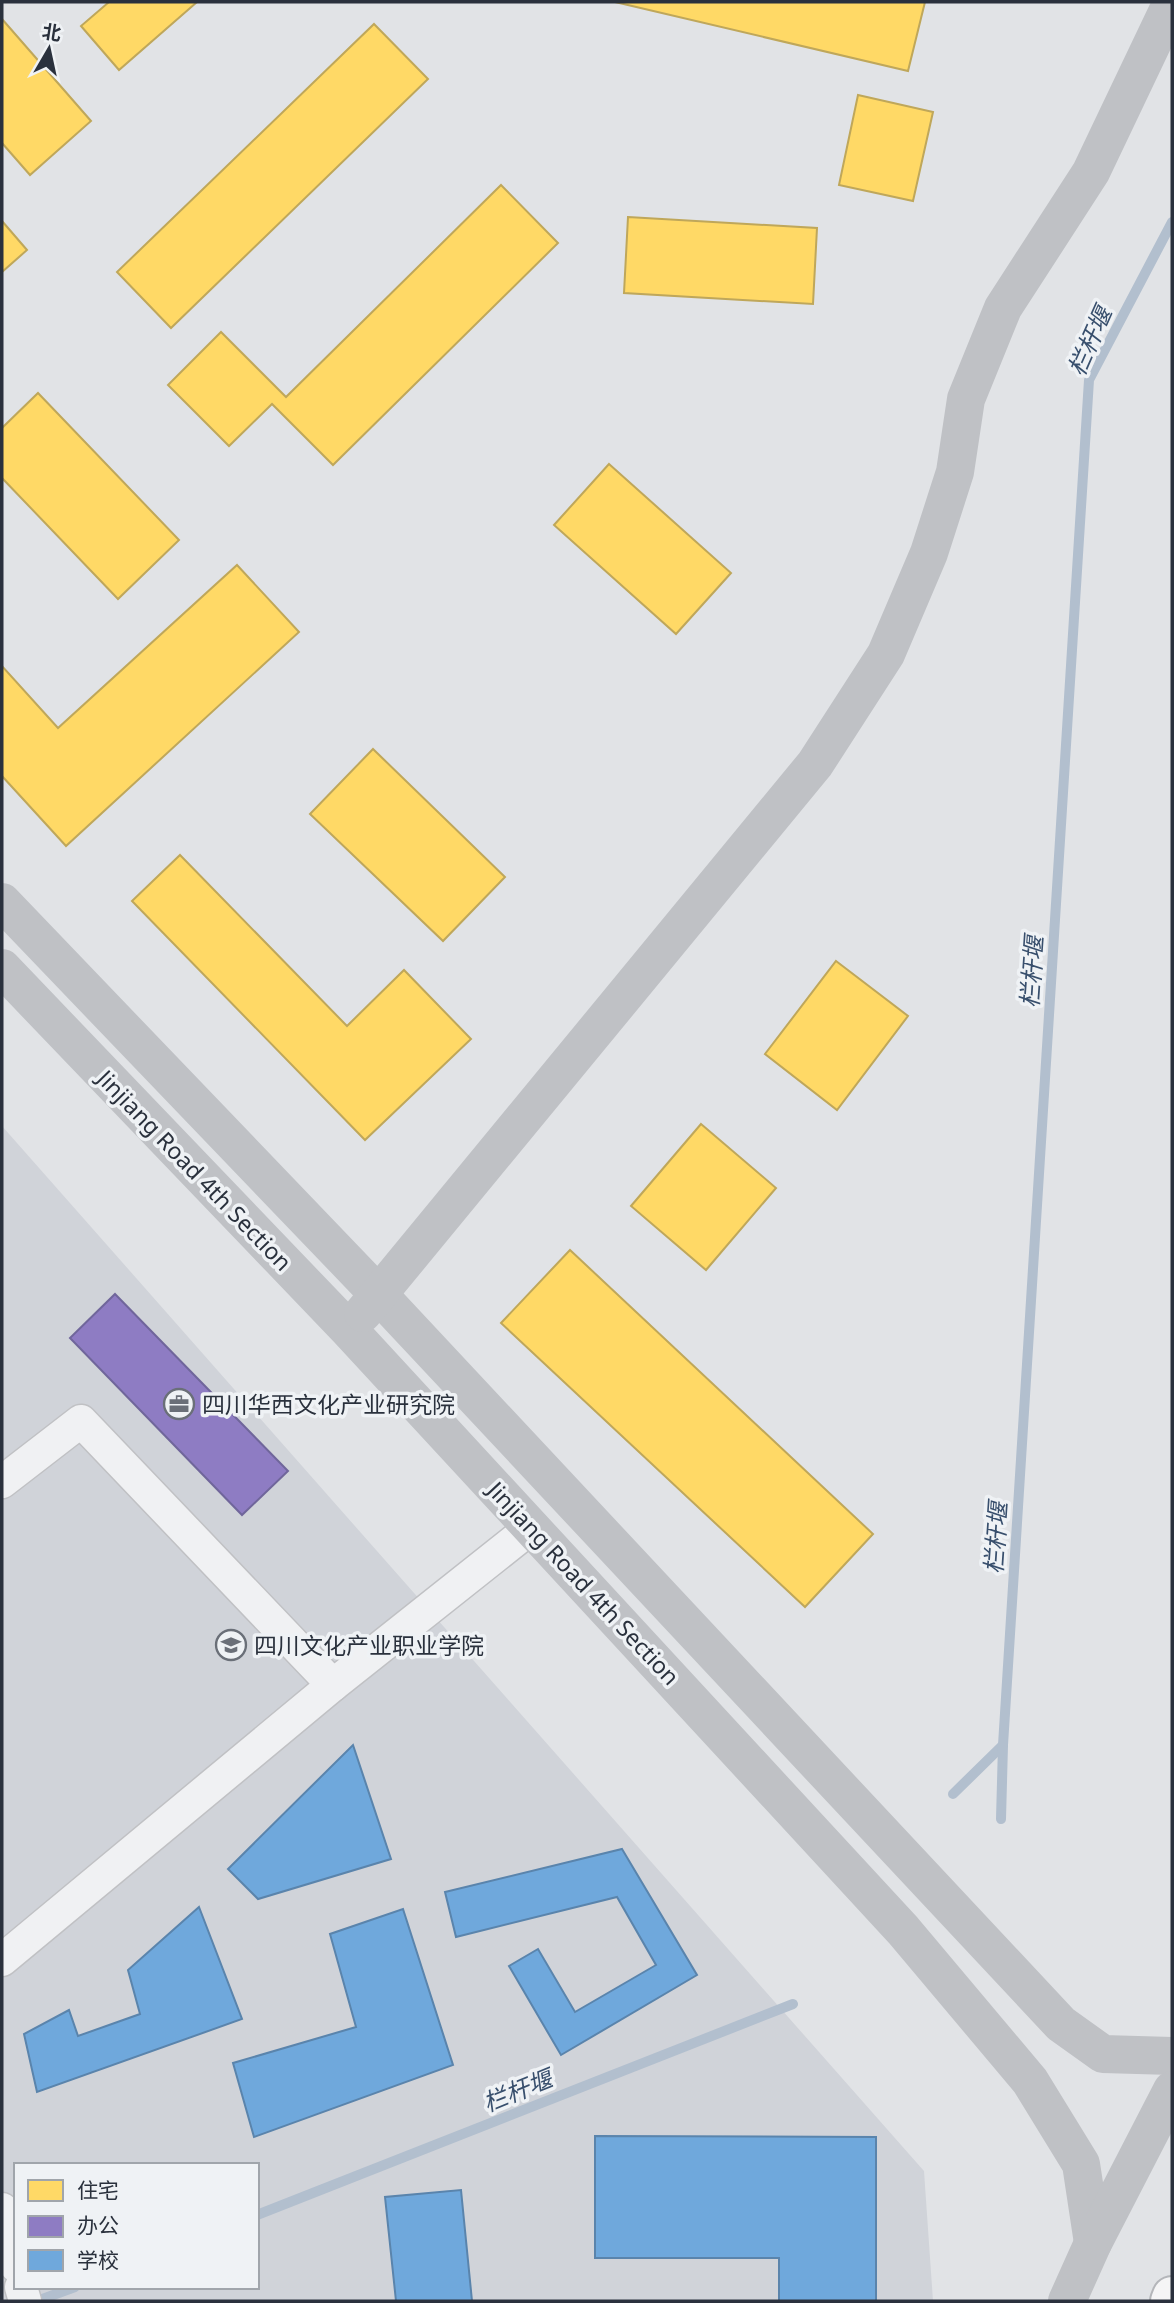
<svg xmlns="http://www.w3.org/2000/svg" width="1174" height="2303" font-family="'Noto Sans','Noto Sans SC',sans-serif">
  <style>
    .built { fill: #d0d3d9; fill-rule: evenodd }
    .homes { fill: #ffd966; stroke: #bfa75a; stroke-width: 2 }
    .offices { fill: #8e7cc3; stroke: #70669b; stroke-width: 2 }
    .schools { fill: #6fa8dc; stroke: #5a84ac; stroke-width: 2 }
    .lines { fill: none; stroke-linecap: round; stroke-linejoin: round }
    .stream { stroke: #b2bfce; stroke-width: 10 }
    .street-casing { stroke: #c0c1c4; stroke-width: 35 }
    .highway-casing { stroke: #b4b6ba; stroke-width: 42 }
    .street { stroke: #f0f1f3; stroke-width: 32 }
    .secondary { stroke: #bfc1c5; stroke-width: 38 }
    .highway { stroke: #f5f5f6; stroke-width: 38 }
    .labels { text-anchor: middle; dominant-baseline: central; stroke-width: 7; stroke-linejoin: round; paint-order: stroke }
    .street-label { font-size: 23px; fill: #2a313d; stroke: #eff2f5 }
    .poi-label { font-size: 23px; fill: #2a313d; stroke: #eff2f5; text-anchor: start }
    .water-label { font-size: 24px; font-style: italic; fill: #384f6d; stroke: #eff2f5 }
  </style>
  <rect width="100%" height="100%" fill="#e1e3e6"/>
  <path class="built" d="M2 1126 924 2171 933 2301H2ZM16 2165H257V2287H16Z"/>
  <g class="homes">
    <polygon points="109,2 197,2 119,70 81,26"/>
    <polygon points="615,2 925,2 908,71"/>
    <polygon points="2,19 91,121 30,175 2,143"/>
    <polygon points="374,24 428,79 171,328 117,272"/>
    <polygon points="858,95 933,112 913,201 839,185"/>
    <polygon points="501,185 558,243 333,465 272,404 229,446 168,385 221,332 286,397"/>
    <polygon points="628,217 817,228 813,304 624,293"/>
    <polygon points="2,221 27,250 2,272"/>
    <polygon points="38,393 179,540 118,599 2,478 2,428"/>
    <polygon points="609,464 731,573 676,634 554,525"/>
    <polygon points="237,565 299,632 66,846 2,776 2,666 58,728"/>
    <polygon points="373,749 505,877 443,941 310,814"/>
    <polygon points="180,855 347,1026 404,970 471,1039 365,1140 132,901"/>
    <polygon points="836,961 908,1016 837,1110 765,1054"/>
    <polygon points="701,1124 776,1188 706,1270 631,1206"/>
    <polygon points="570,1250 873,1534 805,1607 501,1323"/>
  </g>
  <polygon class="offices" points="115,1294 288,1471 242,1515 70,1338"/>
  <g class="schools">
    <polygon points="353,1745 391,1859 258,1899 228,1869"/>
    <polygon points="622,1849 697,1975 561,2055 509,1966 538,1949 575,2012 656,1965 617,1897 456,1937 445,1892"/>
    <polygon points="199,1907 242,2019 37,2092 24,2034 69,2010 78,2036 140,2014 128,1970"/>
    <polygon points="403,1909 453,2065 254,2137 233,2063 356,2027 330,1934"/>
    <polygon points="595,2136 876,2137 876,2301 779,2301 779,2258 595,2258"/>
    <polygon points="461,2190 472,2301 396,2301 385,2197"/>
  </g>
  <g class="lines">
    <g class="stream">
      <polyline points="953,1794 1003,1745"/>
      <polyline points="1001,1819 1003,1745 1089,380 1172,222"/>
      <polyline points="257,2215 793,2004"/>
      <polyline points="37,2301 75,2287"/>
    </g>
    <g class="street-casing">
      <g id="street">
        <polyline points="2,1482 81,1421 333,1685"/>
        <polyline points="2,1960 333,1685 532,1527"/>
        <polyline points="2,2209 16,2266"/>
        <polyline points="21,2287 25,2301"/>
      </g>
    </g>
    <g class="highway-casing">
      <polyline id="highway" points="1170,2301 1172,2296"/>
    </g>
    <use href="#street" class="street"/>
    <g class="secondary">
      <polyline points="2,902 379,1295 1061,2024 1103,2054 1172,2056"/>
      <polyline points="2,968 348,1329 903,1930 1030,2081 1081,2164 1093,2243"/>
      <polyline points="363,1313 815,764 886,654 929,553 955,472 966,399 1003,308 1091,172 1172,2"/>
      <polyline points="1067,2301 1093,2243 1172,2090"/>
    </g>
    <use href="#highway" class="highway"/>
  </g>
  <defs>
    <g id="office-ring" transform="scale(1.575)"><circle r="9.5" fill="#eff2f5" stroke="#6a6f78" stroke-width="1.5"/><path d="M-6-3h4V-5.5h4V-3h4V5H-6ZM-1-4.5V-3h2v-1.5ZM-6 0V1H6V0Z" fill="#6a6f78"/></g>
    <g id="school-ring" transform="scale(1.575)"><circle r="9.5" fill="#eff2f5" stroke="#6a6f78" stroke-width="1.5"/><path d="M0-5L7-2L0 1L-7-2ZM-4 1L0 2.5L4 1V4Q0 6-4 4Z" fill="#6a6f78"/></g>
  </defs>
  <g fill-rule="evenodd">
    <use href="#office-ring" x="179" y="1404"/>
    <use href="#school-ring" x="231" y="1645"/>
  </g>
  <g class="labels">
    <g class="street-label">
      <text transform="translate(195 1170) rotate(46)">Jinjiang Road 4th Section</text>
      <text transform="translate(584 1583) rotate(47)">Jinjiang Road 4th Section</text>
    </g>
    <g class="poi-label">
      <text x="202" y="1404">四川华西文化产业研究院</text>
      <text x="254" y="1645">四川文化产业职业学院</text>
    </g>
    <g class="water-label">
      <text transform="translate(1089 341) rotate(-66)">栏杆堰</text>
      <text transform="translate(1031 972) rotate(-86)">栏杆堰</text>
      <text transform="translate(995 1538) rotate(-86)">栏杆堰</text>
      <text transform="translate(517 2090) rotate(-22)">栏杆堰</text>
    </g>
  </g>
  <rect width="1174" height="2303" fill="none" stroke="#2a313d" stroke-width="7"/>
  <rect x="14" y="2163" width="245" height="126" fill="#eff2f5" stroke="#a0a5ab" stroke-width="2"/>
  <rect x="28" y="2180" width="35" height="21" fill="#ffd966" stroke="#a0a5ab" stroke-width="2"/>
  <text x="77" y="2198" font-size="21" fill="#2a313d">住宅</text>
  <rect x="28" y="2216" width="35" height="21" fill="#8e7cc3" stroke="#a0a5ab" stroke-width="2"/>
  <text x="77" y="2233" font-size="21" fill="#2a313d">办公</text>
  <rect x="28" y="2250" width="35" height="21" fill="#6fa8dc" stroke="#a0a5ab" stroke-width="2"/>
  <text x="77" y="2268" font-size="21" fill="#2a313d">学校</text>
  <g transform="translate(49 49) rotate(9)" stroke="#eff2f5" stroke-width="5" paint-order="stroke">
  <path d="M0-5L12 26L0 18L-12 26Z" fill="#2a313d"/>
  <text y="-10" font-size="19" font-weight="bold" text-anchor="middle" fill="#2a313d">北</text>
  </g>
</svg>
